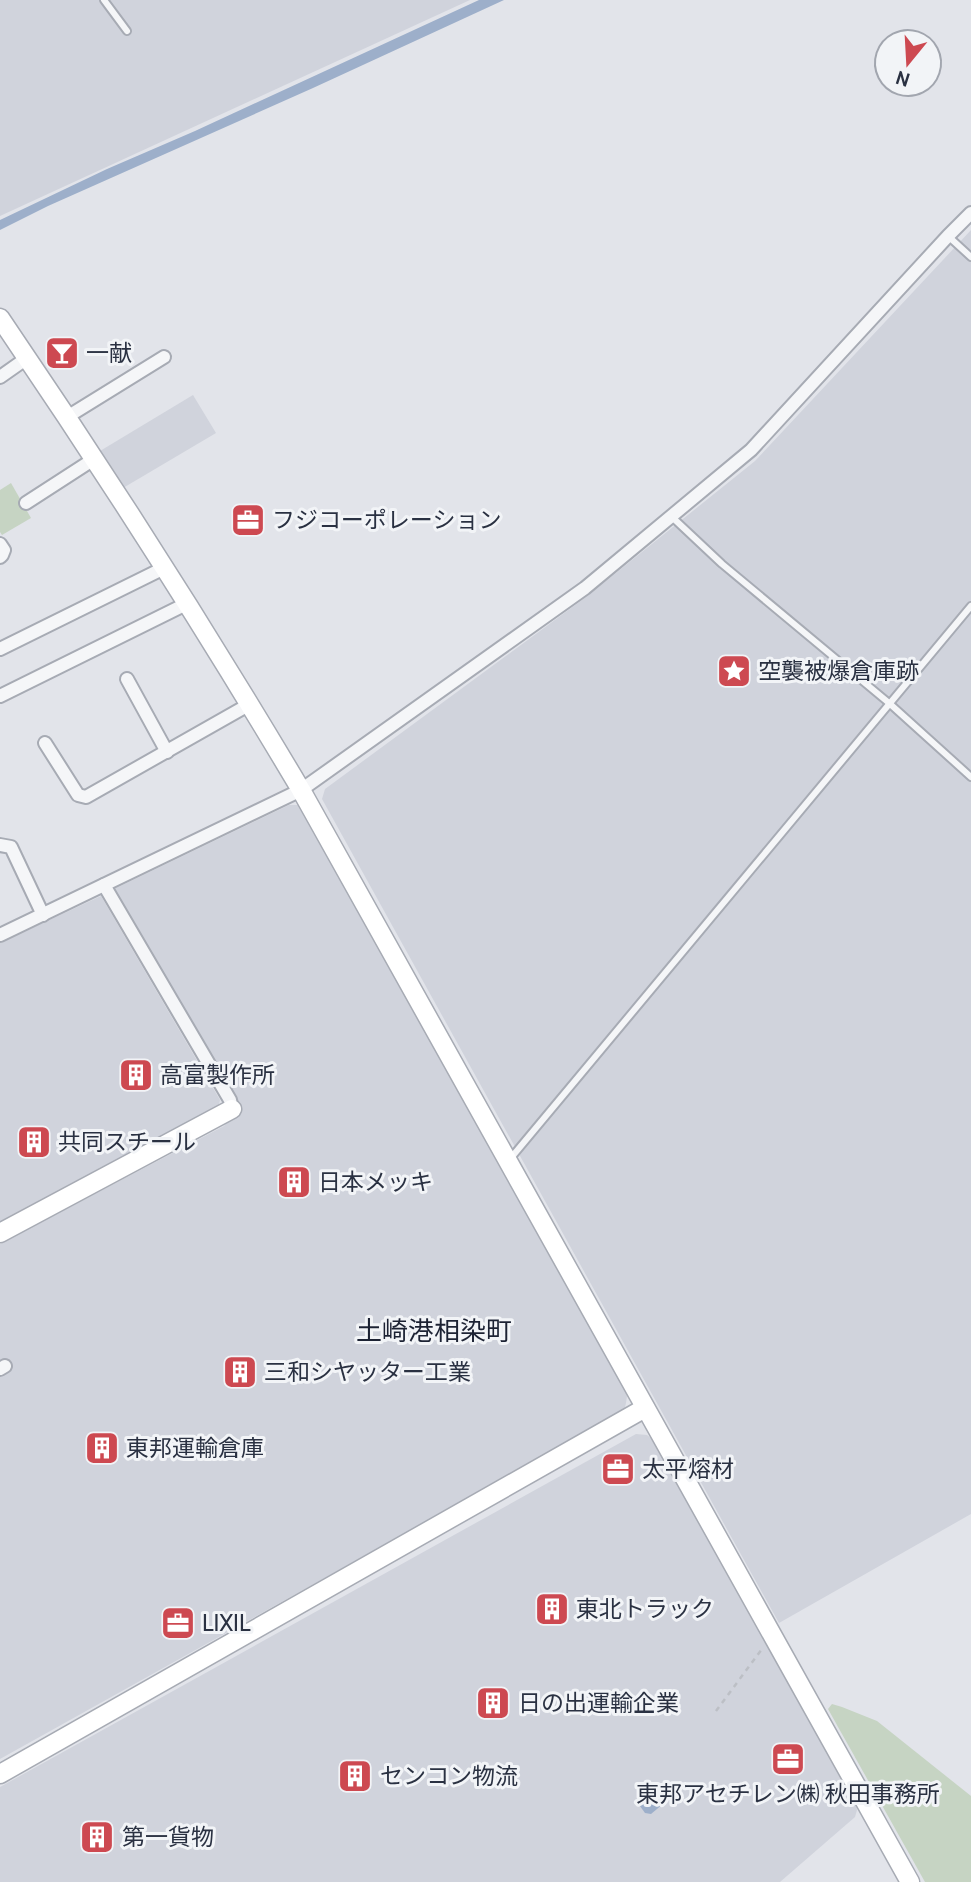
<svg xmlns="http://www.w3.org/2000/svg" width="971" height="1882" font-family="Cabin,'Noto Sans JP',sans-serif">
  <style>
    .built { fill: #d0d3dc }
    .green { fill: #c6d4c3 }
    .water { fill: #9dafca }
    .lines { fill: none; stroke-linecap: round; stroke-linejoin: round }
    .lane-casing { stroke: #a7abb4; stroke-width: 10 }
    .street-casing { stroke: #a7abb4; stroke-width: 16 }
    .secondary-casing { stroke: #a7abb4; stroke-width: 21 }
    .path { stroke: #bcbfc5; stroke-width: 2.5; stroke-dasharray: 5 5; stroke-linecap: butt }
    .lane { stroke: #f5f6f8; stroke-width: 6 }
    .street { stroke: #f5f6f8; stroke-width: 12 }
    .secondary { stroke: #fff; stroke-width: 18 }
    .labels { text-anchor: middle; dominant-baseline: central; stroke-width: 6; stroke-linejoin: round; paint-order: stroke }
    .poi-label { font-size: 23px; fill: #2a3142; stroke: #f2f4f7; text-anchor: start }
    .quarter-label { font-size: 26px; fill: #1c2233; stroke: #f2f4f7 }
  </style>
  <rect width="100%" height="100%" fill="#e2e4ea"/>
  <g class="built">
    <polygon points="0,0 470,0 0,216"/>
    <polygon points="971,230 971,1514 779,1623 322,799 325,789 586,597 755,461"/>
    <polygon points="193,395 216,433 123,488 100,451"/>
    <polygon points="289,805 298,805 305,810 622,1383 627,1396 626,1403 624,1411 0,1759 0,1244 224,1126 235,1113 112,890"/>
    <polygon points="101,896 220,1100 217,1112 0,1228 0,943"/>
    <polygon points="636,1434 647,1435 654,1441 855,1799 857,1810 855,1817 780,1882 0,1882 0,1787"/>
  </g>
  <g class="green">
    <polygon points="11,483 31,518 2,535 0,532 0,490"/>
    <polygon points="832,1704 842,1707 877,1721 971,1796 971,1882 925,1882 828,1709"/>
  </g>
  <g class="water">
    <polygon points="479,0 504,0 313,88 48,206 0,230 0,220 107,169 195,131"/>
    <polygon points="647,1786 653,1787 663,1798 663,1804 651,1814 645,1813 637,1802 637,1796"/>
  </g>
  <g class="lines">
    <g class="lane-casing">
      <g id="lane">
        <polyline points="104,0 127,31"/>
        <polyline points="948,236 971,257"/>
        <polyline points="672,517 722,564 889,703 971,777"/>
        <polyline points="510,1159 971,606"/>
      </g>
    </g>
    <g class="street-casing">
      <g id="street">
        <polyline points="0,377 27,358"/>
        <polyline points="67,417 164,357"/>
        <polyline points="26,503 94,459"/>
        <polyline points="0,544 4,550 2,555 0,557"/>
        <polyline points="0,649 164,568"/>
        <polyline points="127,679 167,752"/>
        <polyline points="0,696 186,604"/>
        <polyline points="45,743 78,795 86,797 250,704"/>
        <polyline points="0,845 11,847 43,915"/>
        <polyline points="104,885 230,1100 232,1109"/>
        <polyline points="0,935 301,790 585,588 751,450 948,236 971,213"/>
        <polyline points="0,1369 5,1366"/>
      </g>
    </g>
    <g class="secondary-casing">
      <g id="secondary">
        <path d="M0 318C105 472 206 630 301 790L910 1882"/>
        <polyline points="0,1233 232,1109"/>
        <polyline points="0,1774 645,1408"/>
      </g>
    </g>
    <polyline class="path" points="716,1711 762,1649"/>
    <use href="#lane" class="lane"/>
    <use href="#street" class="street"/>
    <use href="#secondary" class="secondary"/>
  </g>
  <defs>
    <g id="bar-square" transform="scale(1.75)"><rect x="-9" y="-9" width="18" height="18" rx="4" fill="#cd4951" stroke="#f2f4f7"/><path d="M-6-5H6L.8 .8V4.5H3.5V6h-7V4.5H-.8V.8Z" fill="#fff"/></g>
    <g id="office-square" transform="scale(1.75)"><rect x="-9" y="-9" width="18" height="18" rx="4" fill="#cd4951" stroke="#f2f4f7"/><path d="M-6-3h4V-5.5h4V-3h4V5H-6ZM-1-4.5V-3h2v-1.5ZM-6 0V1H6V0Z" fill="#fff"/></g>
    <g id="sight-square" transform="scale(1.75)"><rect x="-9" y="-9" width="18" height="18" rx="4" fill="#cd4951" stroke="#f2f4f7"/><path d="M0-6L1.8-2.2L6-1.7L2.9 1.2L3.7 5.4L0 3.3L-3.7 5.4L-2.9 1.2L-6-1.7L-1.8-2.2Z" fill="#fff"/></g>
    <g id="building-square" transform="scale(1.75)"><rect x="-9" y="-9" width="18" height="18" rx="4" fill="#cd4951" stroke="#f2f4f7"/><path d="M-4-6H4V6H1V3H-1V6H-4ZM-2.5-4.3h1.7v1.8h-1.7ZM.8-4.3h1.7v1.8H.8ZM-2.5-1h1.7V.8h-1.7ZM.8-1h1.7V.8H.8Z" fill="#fff"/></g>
  </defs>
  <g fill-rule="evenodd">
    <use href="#bar-square" x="62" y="353"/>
    <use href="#office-square" x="248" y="520"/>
    <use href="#sight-square" x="734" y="671"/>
    <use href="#building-square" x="136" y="1075"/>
    <use href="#building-square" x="34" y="1142"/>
    <use href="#building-square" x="294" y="1182"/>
    <use href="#building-square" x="240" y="1372"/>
    <use href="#building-square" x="102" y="1448"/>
    <use href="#office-square" x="618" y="1469"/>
    <use href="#building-square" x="552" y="1609"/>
    <use href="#office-square" x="178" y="1623"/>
    <use href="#building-square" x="493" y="1703"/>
    <use href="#office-square" x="788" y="1759"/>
    <use href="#building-square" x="355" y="1776"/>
    <use href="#building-square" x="97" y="1837"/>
  </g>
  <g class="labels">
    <g class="poi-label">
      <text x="86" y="353">一献</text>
      <text x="272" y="520">フジコーポレーション</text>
      <text x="758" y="671">空襲被爆倉庫跡</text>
      <text x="160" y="1075">高富製作所</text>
      <text x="58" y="1142">共同スチール</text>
      <text x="318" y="1182">日本メッキ</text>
      <text x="264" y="1372">三和シヤッター工業</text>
      <text x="126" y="1448">東邦運輸倉庫</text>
      <text x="642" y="1469">太平熔材</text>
      <text x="576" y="1609">東北トラック</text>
      <text x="202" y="1623">LIXIL</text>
      <text x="518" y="1703">日の出運輸企業</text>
      <text x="380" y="1776">センコン物流</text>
      <text x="788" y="1794" text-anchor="middle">東邦アセチレン㈱ 秋田事務所</text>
      <text x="122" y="1837">第一貨物</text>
    </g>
    <g class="quarter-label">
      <text x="434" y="1331">土崎港相染町</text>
    </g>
  </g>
  <g transform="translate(908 63) rotate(198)"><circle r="33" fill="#f2f4f7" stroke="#a2a6af" stroke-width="2"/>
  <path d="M0-5L12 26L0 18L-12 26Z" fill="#cd4951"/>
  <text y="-10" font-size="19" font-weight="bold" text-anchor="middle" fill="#2a3142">N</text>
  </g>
</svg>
